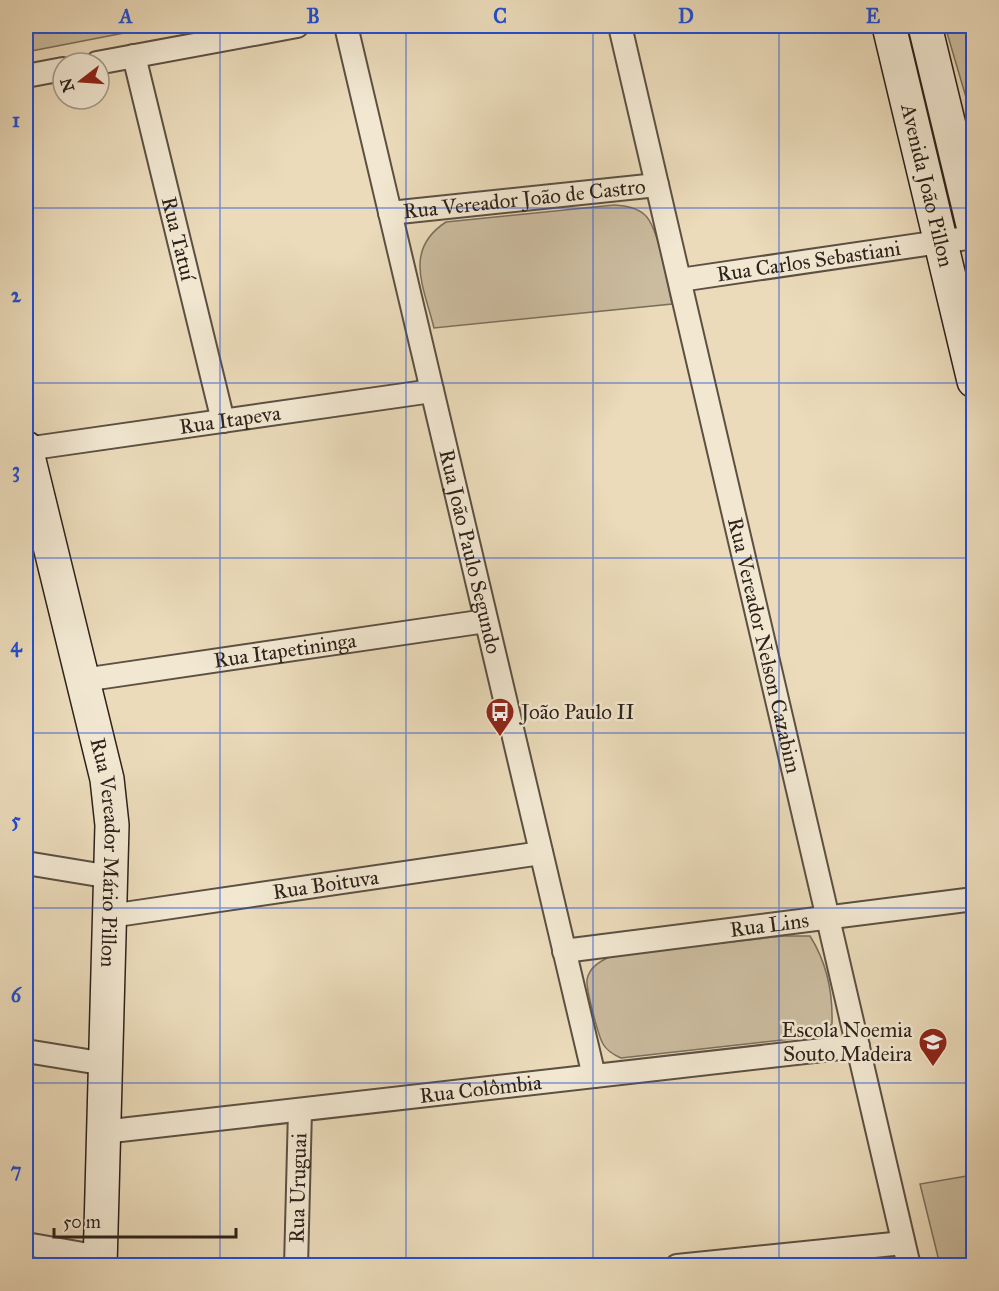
<svg xmlns="http://www.w3.org/2000/svg" width="999" height="1291" font-family="'IM FELL Great Primer',serif">
  <style>
    .green { fill: #cbbc9f; stroke: #7c6f5d; stroke-width: 1.5 }
    .lines { fill: none; stroke-linecap: round; stroke-linejoin: round }
    .lane-casing { stroke: #5c5043; stroke-width: 15 }
    .street-casing { stroke: #5c5043; stroke-width: 26 }
    .secondary-casing { stroke: #2d221b; stroke-width: 36 }
    .lane { stroke: #f2e8d2; stroke-width: 12 }
    .street { stroke: #f2e8d2; stroke-width: 22 }
    .secondary { stroke: #f2e8d2; stroke-width: 33 }
    .grid { fill: none; stroke: #1d4ed8; stroke-width: 1.5; stroke-opacity: 0.55 }
    .labels { text-anchor: middle; dominant-baseline: central; stroke-width: 5; stroke-linejoin: round; paint-order: stroke }
    .street-label { font-size: 21px; fill: #2d221b; stroke: #f2e8d2 }
    .poi-label { font-size: 21px; fill: #2d221b; stroke: #f2e8d2; text-anchor: start }
    .neatline { fill: none; stroke: #1d4ed8; stroke-width: 2 }
    .grid-label { font-size: 20px; text-anchor: middle; font-weight: bold; fill: #1d4ed8 }
  </style>
  <rect width="100%" height="100%" fill="#ebdbba"/>
  <filter id="stains"><feTurbulence type="fractalNoise" baseFrequency=".00333" numOctaves="4"/><feColorMatrix values="0 0 0 0 .2 0 0 0 0 .09 0 0 0 0 .02 0 0 0 .5 -.17"/></filter>
  <radialGradient id="worn" r=".72"><stop offset=".6" stop-color="#630" stop-opacity="0"/><stop offset="1" stop-color="#630" stop-opacity=".3"/></radialGradient>
  <g class="green">
    <polygon points="26,26 160,26 26,52"/>
    <polygon points="945,26 973,26 973,121"/>
    <path d="M614 205C625 206 637 207 645 215 659 228 667 283 672 304L434 328C424 287 403 250 446 222Z"/>
    <path d="M783 936H810C827 963 833 992 832 1024L818 1036 621 1058C614 1055 607 1051 603 1044 598 1035 586 989 587 980 589 966 603 960 613 955Z"/>
    <polygon points="973,1175 973,1265 940,1265 920,1184"/>
  </g>
  <g class="lines">
    <g class="lane-casing">
      <polyline id="lane" points="210,26 214,41"/>
    </g>
    <g class="street-casing">
      <g id="street">
        <path id="s1" d="M346 26 594 1076"/>
        <path id="s2" d="M620 26 909 1266"/>
        <path id="s3" d="M134 56 223 421"/>
        <polyline points="97,63 297,26"/>
        <polyline points="26,76 63,69"/>
        <path id="s4" d="M390 213 657 185"/>
        <path id="s5" d="M680 280 974 237"/>
        <path id="s6" d="M26 449 432 391"/>
        <path id="s7" d="M83 680 486 621"/>
        <polyline points="26,863 111,877"/>
        <path id="s8" d="M110 916 541 853"/>
        <path id="s9" d="M564 951 974 899"/>
        <polyline points="26,1051 106,1064"/>
        <path id="s10" d="M103 1132 858 1046"/>
        <polyline points="26,1244 100,1257"/>
        <path id="s11" d="M296 1266 300 1110"/>
        <polyline points="677,1266 903,1243"/>
      </g>
    </g>
    <g class="secondary-casing">
      <g id="secondary">
        <path id="s12" d="M889 26 974 381"/>
        <polyline points="925,26 974,229"/>
        <path id="s13" d="M26 448 107 779 112 825 100 1266"/>
      </g>
    </g>
    <use href="#lane" class="lane"/>
    <use href="#street" class="street"/>
    <use href="#secondary" class="secondary"/>
  </g>
  <path class="grid" d="M220 26V1266M406 26V1266M593 26V1266M779 26V1266M26 208H974M26 383H974M26 558H974M26 733H974M26 908H974M26 1083H974"/>
  <defs>
    <g id="bus-pin" transform="scale(1.5)"><path d="M0 17L-7.5 6A9.5 9.5 0 1 1 7.5 6Z" fill="#8f2418" stroke="#f2e8d2"/><path d="M-5-6H5V4H4V6H2V4H-2V6H-4V4H-5ZM-3.5-4V0h7V-4ZM-3.5 1.2v1.5H-2V1.2ZM2 1.2v1.5H3.5V1.2Z" fill="#fff"/></g>
    <g id="school-pin" transform="scale(1.5)"><path d="M0 17L-7.5 6A9.5 9.5 0 1 1 7.5 6Z" fill="#8f2418" stroke="#f2e8d2"/><path d="M0-5L7-2L0 1L-7-2ZM-4 1L0 2.5L4 1V4Q0 6-4 4Z" fill="#fff"/></g>
  </defs>
  <g fill-rule="evenodd">
    <use href="#bus-pin" x="500" y="712"/>
    <use href="#school-pin" x="933" y="1042"/>
  </g>
  <g class="labels">
    <g class="street-label">
      <text stroke="none"><textPath href="#s12" startOffset="164">Avenida João Pillon</textPath></text>
      <text stroke="none"><textPath href="#s4" startOffset="135">Rua Vereador João de Castro</textPath></text>
      <text stroke="none"><textPath href="#s3" startOffset="188">Rua Tatuí</textPath></text>
      <text stroke="none"><textPath href="#s5" startOffset="130">Rua Carlos Sebastiani</textPath></text>
      <text stroke="none"><textPath href="#s6" startOffset="206">Rua Itapeva</textPath></text>
      <text stroke="none"><textPath href="#s1" startOffset="540">Rua João Paulo Segundo</textPath></text>
      <text stroke="none"><textPath href="#s2" startOffset="636">Rua Vereador Nelson Cazabim</textPath></text>
      <text stroke="none"><textPath href="#s7" startOffset="204">Rua Itapetininga</textPath></text>
      <text stroke="none"><textPath href="#s13" startOffset="414">Rua Vereador Mário Pillon</textPath></text>
      <text stroke="none"><textPath href="#s8" startOffset="218">Rua Boituva</textPath></text>
      <text stroke="none"><textPath href="#s9" startOffset="207">Rua Lins</textPath></text>
      <text stroke="none"><textPath href="#s10" startOffset="380">Rua Colômbia</textPath></text>
      <text stroke="none"><textPath href="#s11" startOffset="78">Rua Uruguai</textPath></text>
    </g>
    <g class="poi-label">
      <text x="521" y="712">João Paulo II</text>
      <text x="912" y="1030" text-anchor="end">Escola Noemia<tspan x="912" dy="24">Souto Madeira</tspan></text>
    </g>
  </g>
  <rect width="999" height="1291" fill="none" stroke="#ebdbba" stroke-width="66"/>
  <g transform="translate(81 81) rotate(253)"><circle r="28" fill="#f2e8d2" stroke="#a39989" stroke-width="1.5"/>
  <path d="M0-4.5L10 22L0 15L-10 22Z" fill="#8f2418"/>
  <text y="-9" font-size="16" font-weight="bold" text-anchor="middle" fill="#2d221b">N</text>
  </g>
  <path d="M54 1228v9h182v-9" fill="none" stroke="#2d221b" stroke-width="3"/>
  <text x="63" y="1228" font-size="18" fill="#2d221b" stroke="#f2e8d2" stroke-width="4.5" paint-order="stroke">50 m</text>
  <rect x="33" y="33" width="933" height="1225" class="neatline"/>
  <g class="grid-label">
    <text x="126" y="23">A</text>
    <text x="313" y="23">B</text>
    <text x="500" y="23">C</text>
    <text x="686" y="23">D</text>
    <text x="873" y="23">E</text>
    <text x="16" y="127">1</text>
    <text x="16" y="302">2</text>
    <text x="16" y="477">3</text>
    <text x="16" y="652">4</text>
    <text x="16" y="827">5</text>
    <text x="16" y="1002">6</text>
    <text x="16" y="1177">7</text>
  </g>
  <rect width="100%" height="100%" filter="url(#stains)"/>
  <rect width="100%" height="100%" fill="url(#worn)"/>
</svg>
